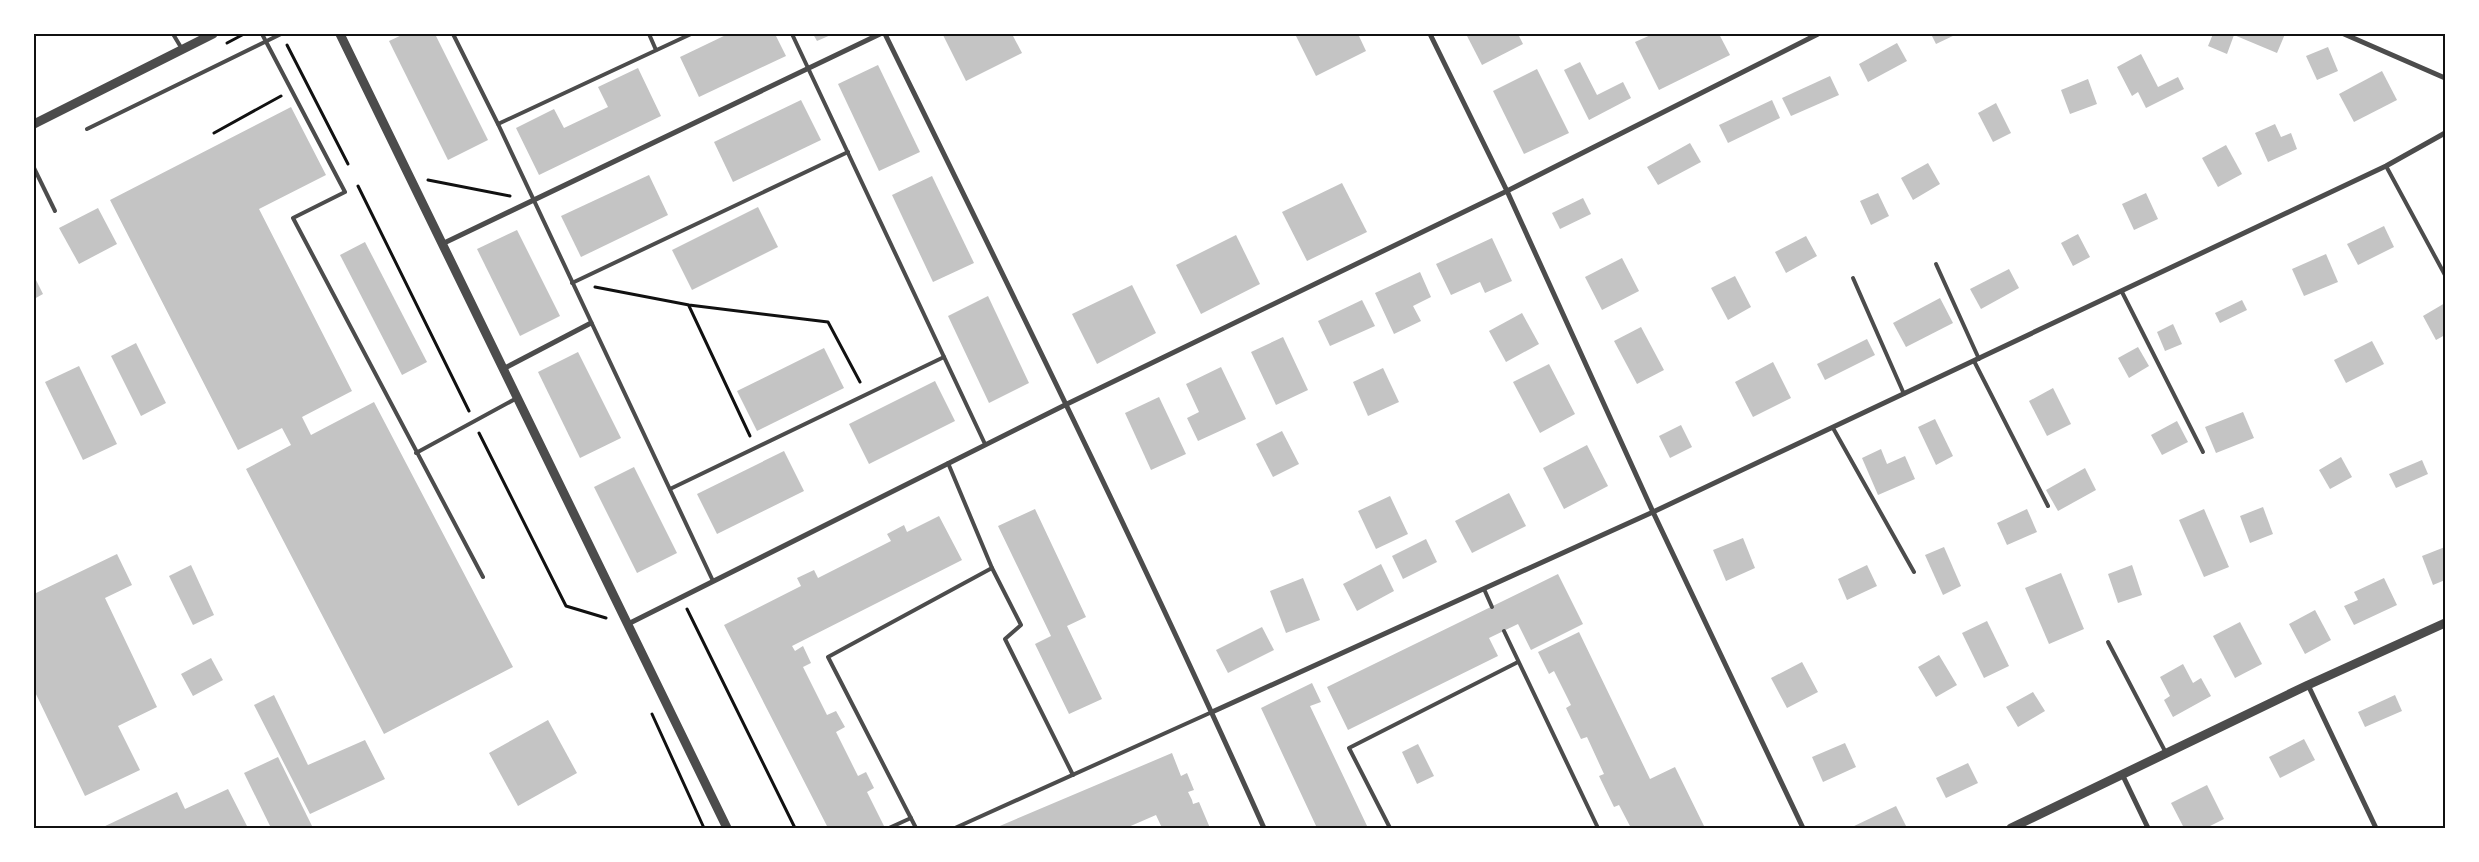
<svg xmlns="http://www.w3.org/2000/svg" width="2479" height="862" font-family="Raleway,sans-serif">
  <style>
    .building { fill: #c4c4c4 }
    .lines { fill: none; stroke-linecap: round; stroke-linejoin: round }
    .path { stroke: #111; stroke-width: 3 }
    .service { stroke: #4c4c4c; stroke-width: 4 }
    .minor { stroke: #4c4c4c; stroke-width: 5 }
    .tertiary { stroke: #4c4c4c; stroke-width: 9 }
    .neatline { fill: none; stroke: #111; stroke-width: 2 }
  </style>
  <rect width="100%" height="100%" fill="#fff"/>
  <g class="building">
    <polygon points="404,34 435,34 488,140 448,160 389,41"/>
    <polygon points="728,34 775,34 786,56 699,97 680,57"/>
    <polygon points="813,34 833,34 817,41"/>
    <polygon points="946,34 1012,34 1022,53 966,81 943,35"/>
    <polygon points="1295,34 1358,34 1366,51 1316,76"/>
    <polygon points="1466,34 1518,34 1523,44 1482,65"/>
    <polygon points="1653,34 1719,34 1730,55 1659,90 1635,42"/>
    <polygon points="1931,34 1957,34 1936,44"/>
    <polygon points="2213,34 2285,34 2277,53 2234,35 2227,54 2208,46"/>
    <polygon points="1897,43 1907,61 1868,82 1859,64"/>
    <polygon points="2328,47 2338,71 2317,80 2306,56"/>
    <polygon points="2141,54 2158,87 2178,77 2184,89 2146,108 2138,92 2132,96 2117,67"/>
    <polygon points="1580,62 1597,95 1623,82 1631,98 1589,120 1564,70"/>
    <polygon points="878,65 920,152 879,171 838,84"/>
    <polygon points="638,68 661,116 539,175 516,128 554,109 564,128 608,107 598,87"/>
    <polygon points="1537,69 1569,133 1524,154 1493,91"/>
    <polygon points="2382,71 2397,100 2354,122 2339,94"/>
    <polygon points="1830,76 1839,95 1791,116 1782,98"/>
    <polygon points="2088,79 2097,104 2070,114 2061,90"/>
    <polygon points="801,100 821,140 733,182 714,142"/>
    <polygon points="1772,100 1780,118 1728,143 1719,125"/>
    <polygon points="1996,103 2011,133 1993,142 1978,113"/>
    <polygon points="291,107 326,175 259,209 352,391 302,417 311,435 374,402 513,667 384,734 246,469 291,445 282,428 238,450 110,200"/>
    <polygon points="2275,124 2281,137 2291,133 2297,149 2268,162 2255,133"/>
    <polygon points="1690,143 1701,162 1658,185 1647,167"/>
    <polygon points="2226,145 2242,174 2218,187 2202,158"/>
    <polygon points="1928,163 1940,184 1913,200 1901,178"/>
    <polygon points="649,175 668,215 581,257 561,216"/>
    <polygon points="932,176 974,263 933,282 892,195"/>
    <polygon points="1342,183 1367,232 1307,261 1282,212"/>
    <polygon points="1878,193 1889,216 1871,225 1860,201"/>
    <polygon points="2146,193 2158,219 2134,230 2122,204"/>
    <polygon points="1583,198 1591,214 1560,229 1552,213"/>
    <polygon points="758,207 778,247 692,290 672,250"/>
    <polygon points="98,208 117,244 79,264 59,228"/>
    <polygon points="2384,226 2394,247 2358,265 2347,244"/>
    <polygon points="517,230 560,316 520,336 477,249"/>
    <polygon points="2078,234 2090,257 2073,266 2061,243"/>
    <polygon points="1236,235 1260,284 1201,314 1176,265"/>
    <polygon points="1806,236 1817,256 1786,273 1775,252"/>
    <polygon points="1492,238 1512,281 1485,293 1480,282 1451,295 1436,264"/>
    <polygon points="365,242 427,362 402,375 340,255"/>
    <polygon points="2326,254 2338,282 2304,296 2292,269"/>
    <polygon points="1622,258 1639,291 1602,310 1585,277"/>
    <polygon points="2009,269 2019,288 1981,309 1970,289"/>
    <polygon points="1420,272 1431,297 1413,306 1421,321 1394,334 1375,293"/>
    <polygon points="34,276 43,294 34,299"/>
    <polygon points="1735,276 1751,307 1728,320 1711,288"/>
    <polygon points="1132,285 1156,333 1097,364 1072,314"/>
    <polygon points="988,296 1029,383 989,403 948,316"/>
    <polygon points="1940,298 1953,323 1906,347 1893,323"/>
    <polygon points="1362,300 1375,326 1330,346 1318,321"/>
    <polygon points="2242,300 2247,310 2220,323 2215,313"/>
    <polygon points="2445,303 2445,335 2436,340 2423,316"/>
    <polygon points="1522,313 1539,344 1506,362 1489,331"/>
    <polygon points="2173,324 2182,344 2165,351 2157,332"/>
    <polygon points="1641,327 1664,370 1637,384 1614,341"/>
    <polygon points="1283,337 1308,390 1276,405 1251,352"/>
    <polygon points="1867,339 1875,355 1825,380 1817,364"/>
    <polygon points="2372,341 2384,364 2346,383 2334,360"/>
    <polygon points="136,343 166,403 141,416 111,356"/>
    <polygon points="2138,347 2149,366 2129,378 2118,358"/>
    <polygon points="824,348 844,388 757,431 737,391"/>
    <polygon points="578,352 621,438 580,458 538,372"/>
    <polygon points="1773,362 1791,398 1753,417 1735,382"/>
    <polygon points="1549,364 1575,414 1540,433 1513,382"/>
    <polygon points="79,366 117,444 83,460 45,382"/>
    <polygon points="1221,367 1246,419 1198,441 1187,418 1199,412 1186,384"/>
    <polygon points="1383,368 1399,402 1368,416 1353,382"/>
    <polygon points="935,381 955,421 869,464 849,424"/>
    <polygon points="2053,388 2071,424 2047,436 2029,401"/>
    <polygon points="1159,397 1186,454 1151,470 1125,413"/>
    <polygon points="2243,412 2254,438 2216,453 2205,427"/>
    <polygon points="1935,419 1953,456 1936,465 1918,427"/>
    <polygon points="2177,421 2188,442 2162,455 2151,435"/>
    <polygon points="1681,425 1692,447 1670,458 1659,436"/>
    <polygon points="1282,431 1299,464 1273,477 1256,444"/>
    <polygon points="1587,445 1608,486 1564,509 1543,468"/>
    <polygon points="1881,449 1887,464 1905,456 1915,479 1878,495 1862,458"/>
    <polygon points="784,451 804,491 717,534 697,494"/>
    <polygon points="2341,457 2352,477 2330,489 2319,470"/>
    <polygon points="2422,460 2428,474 2396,488 2389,474"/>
    <polygon points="634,467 677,553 637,573 594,487"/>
    <polygon points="2085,468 2096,490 2058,511 2046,490"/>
    <polygon points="1509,493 1526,526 1472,553 1455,521"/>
    <polygon points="1390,496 1408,534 1376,549 1358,511"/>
    <polygon points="2263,507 2273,534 2250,543 2240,516"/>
    <polygon points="1035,509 1086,617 1067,626 1102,699 1069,714 1035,644 1051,636 998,526"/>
    <polygon points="2027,509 2037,532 2007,545 1997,523"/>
    <polygon points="2204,509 2229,567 2204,577 2179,520"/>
    <polygon points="939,516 962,560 792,646 795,651 803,646 811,663 803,667 827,715 836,711 845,727 836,732 858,776 866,772 874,788 867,792 885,828 828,828 724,625 801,586 797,578 814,570 818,578 891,541 887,534 904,525 907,532"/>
    <polygon points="1743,538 1755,568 1726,581 1713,550"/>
    <polygon points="1426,539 1437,562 1403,579 1392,556"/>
    <polygon points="1944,547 1961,586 1943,595 1925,555"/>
    <polygon points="2445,547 2445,580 2433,585 2422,556"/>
    <polygon points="117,554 132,585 105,598 157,707 118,726 140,770 85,796 34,690 34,594"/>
    <polygon points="1381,564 1394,591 1357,611 1343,584"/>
    <polygon points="191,565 214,615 193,625 169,576"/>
    <polygon points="1867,565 1877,586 1847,600 1838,579"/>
    <polygon points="2132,565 2142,595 2118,603 2108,574"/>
    <polygon points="2061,573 2084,629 2049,644 2025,588"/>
    <polygon points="1558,574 1583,624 1531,650 1518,624 1489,638 1498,656 1348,730 1327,687"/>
    <polygon points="1303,578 1320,620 1286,633 1270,591"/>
    <polygon points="2384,578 2397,605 2354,625 2344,606 2358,600 2354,592"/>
    <polygon points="2315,610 2331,640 2305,654 2289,624"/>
    <polygon points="1987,621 2009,666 1984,678 1962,633"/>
    <polygon points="2240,622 2262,664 2235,678 2213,636"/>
    <polygon points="1262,627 1274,650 1228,673 1216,650"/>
    <polygon points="1579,632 1650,779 1675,767 1705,828 1631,828 1619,805 1614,807 1599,776 1604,774 1587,737 1581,739 1566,708 1571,705 1554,671 1549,674 1538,652"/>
    <polygon points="1939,655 1957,685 1936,697 1918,667"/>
    <polygon points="211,658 223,680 193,696 181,674"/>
    <polygon points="1802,662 1818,692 1787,708 1771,678"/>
    <polygon points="2183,664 2193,683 2201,678 2211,696 2173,717 2164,700 2170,696 2160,677"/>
    <polygon points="1312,683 1321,702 1310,706 1368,828 1317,828 1261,708"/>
    <polygon points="2033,692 2045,711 2018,727 2006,707"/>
    <polygon points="274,695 308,765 365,740 385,779 310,814 254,705"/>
    <polygon points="2395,695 2402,711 2365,727 2358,712"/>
    <polygon points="548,720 577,773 518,806 489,753"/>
    <polygon points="2304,739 2315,760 2280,778 2269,757"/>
    <polygon points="1845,743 1856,767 1823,782 1812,757"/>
    <polygon points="1418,744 1434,776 1417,784 1402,752"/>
    <polygon points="1172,753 1181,776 1187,773 1194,790 1188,792 1192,800 1193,804 1199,802 1210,828 1162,828 1156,815 1126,828 995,828"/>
    <polygon points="278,757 313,828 271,828 244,773"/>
    <polygon points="1968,763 1978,783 1946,798 1936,778"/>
    <polygon points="2207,785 2224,819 2206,828 2184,828 2171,803"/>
    <polygon points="228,789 248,828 101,828 177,792 185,809"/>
    <polygon points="1896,806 1907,828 1850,828"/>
  </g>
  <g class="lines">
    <g class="path">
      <polyline points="227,43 244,34"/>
      <polyline points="287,45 348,164"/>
      <polyline points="214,133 281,96"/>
      <polyline points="428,180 510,196"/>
      <polyline points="358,186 469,411"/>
      <polyline points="595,287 689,305 828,322 860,382"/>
      <polyline points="689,306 750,436"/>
      <polyline points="479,433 566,606 606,618"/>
      <polyline points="687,609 795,828"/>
      <polyline points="652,714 704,828"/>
    </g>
    <g class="service">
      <polyline points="173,34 182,49"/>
      <polyline points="262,34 345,192 293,218 483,577"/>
      <polyline points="453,34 498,124 713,581"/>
      <polyline points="649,34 656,50"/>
      <polyline points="792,34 985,444"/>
      <polyline points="498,124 691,34"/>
      <polyline points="87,129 281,34"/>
      <polyline points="2386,166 2445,275"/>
      <polyline points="34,168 55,211"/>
      <polyline points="1936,264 1979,359"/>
      <polyline points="1853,278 1904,394"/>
      <polyline points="572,283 848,152"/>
      <polyline points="2122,292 2203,452"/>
      <polyline points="1974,361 2048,506"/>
      <polyline points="1833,428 1914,572"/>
      <polyline points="416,453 517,398"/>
      <polyline points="948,463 992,568 1021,625 1005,639 1073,775"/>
      <polyline points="670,489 944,357"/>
      <polyline points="1484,589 1492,607"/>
      <polyline points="1504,631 1598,828"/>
      <polyline points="2108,642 2166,753"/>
      <polyline points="889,828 911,818"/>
      <polyline points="916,828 828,657 992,568"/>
      <polyline points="955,828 1212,712"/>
      <polyline points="1390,828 1349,748 1518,662"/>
    </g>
    <g class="minor">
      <path d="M885 34C1014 297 1144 560 1264 828"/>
      <polyline points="1430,34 1507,191 1653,512 1803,828"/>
      <polyline points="2344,34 2445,78"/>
      <polyline points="442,244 880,34"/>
      <polyline points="503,369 591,323"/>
      <polyline points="628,624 1067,404 1507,191 1818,34"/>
      <polyline points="2308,685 2376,828"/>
      <polyline points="1212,712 1653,512 2386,166 2445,133"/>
      <polyline points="2123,776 2148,828"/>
    </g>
    <g class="tertiary">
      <polyline points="340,34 727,828"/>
      <polyline points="34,124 213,34"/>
      <polyline points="2011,828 2308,685 2445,623"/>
    </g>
  </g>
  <rect width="2479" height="862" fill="none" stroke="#ffffff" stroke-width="70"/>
  <rect x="35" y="35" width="2409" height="792" class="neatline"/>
</svg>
